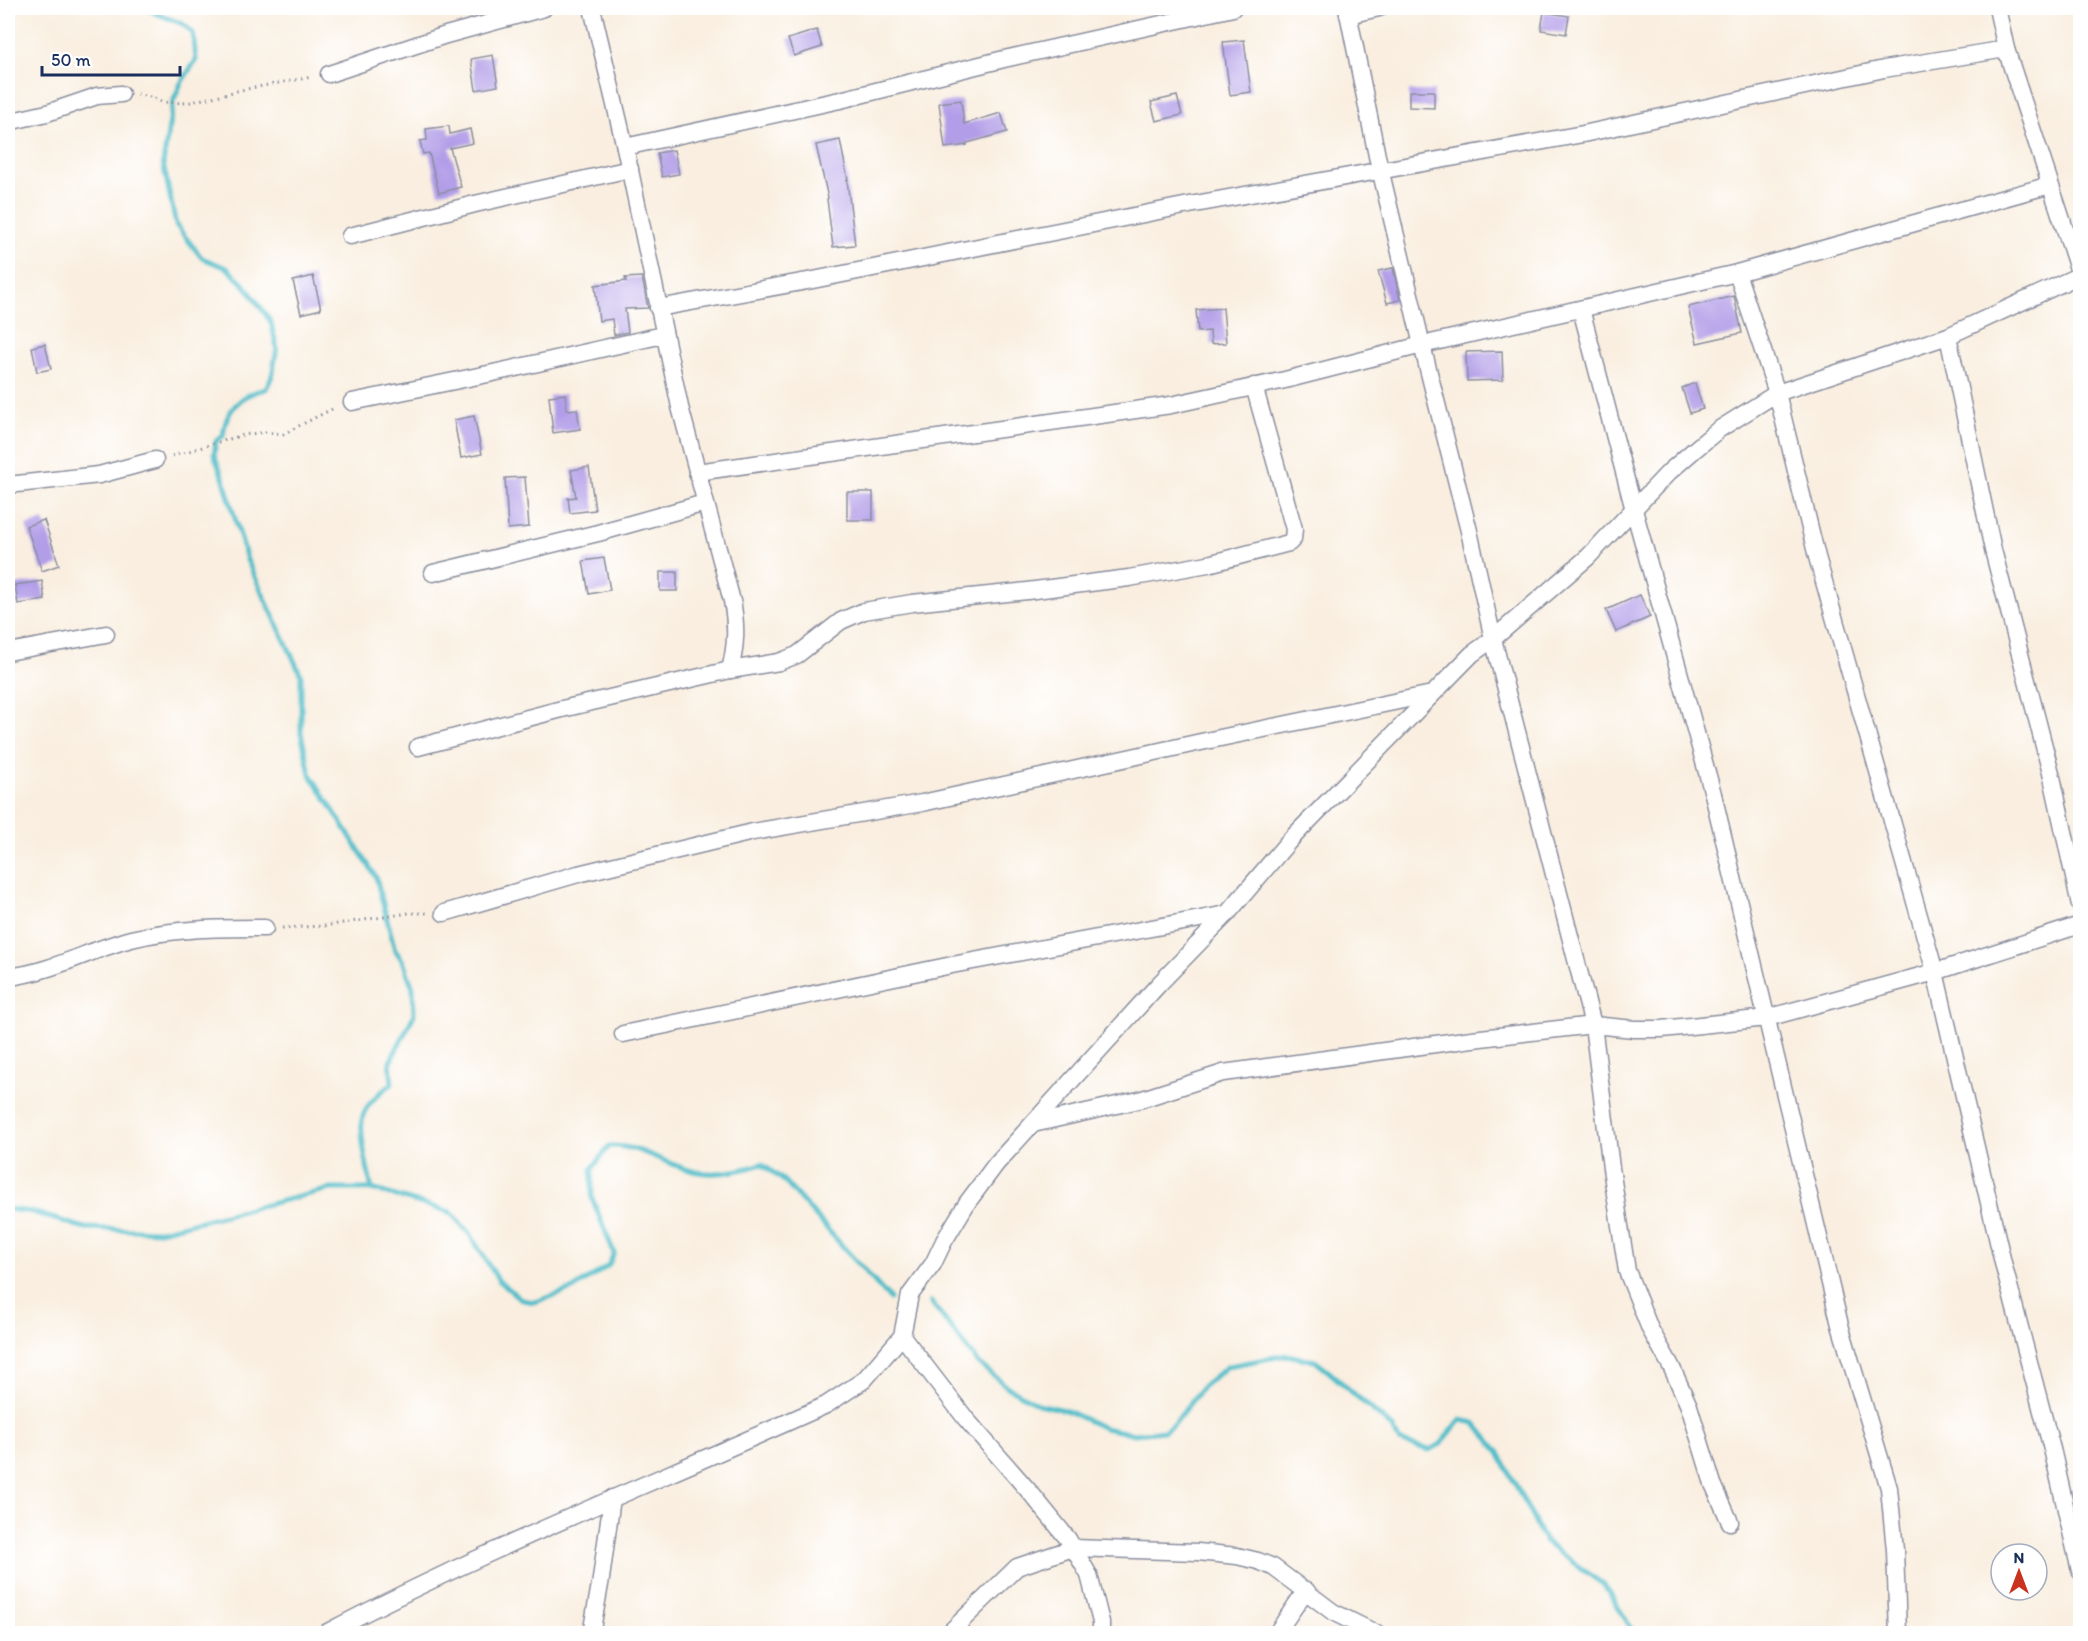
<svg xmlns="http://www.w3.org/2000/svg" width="2088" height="1641" font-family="Itim,sans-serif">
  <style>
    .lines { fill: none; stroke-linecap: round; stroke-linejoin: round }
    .stream { stroke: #50bdc9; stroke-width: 5 }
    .building { fill: #b29ee8 }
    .minor-casing { stroke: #8a8e9e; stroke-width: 19 }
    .path { stroke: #8a8e9e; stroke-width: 3; stroke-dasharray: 1.5 4.5; stroke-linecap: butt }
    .minor { stroke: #fff; stroke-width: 16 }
  </style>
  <rect width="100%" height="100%" fill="#fff"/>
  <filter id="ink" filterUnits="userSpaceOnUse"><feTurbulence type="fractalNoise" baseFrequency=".0167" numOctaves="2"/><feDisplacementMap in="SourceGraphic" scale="12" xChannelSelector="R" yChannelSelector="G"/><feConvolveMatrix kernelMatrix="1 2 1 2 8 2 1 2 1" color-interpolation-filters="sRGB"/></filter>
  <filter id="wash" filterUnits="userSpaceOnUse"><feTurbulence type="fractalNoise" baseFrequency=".008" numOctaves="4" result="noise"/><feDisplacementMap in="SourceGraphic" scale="24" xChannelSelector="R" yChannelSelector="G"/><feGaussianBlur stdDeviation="1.35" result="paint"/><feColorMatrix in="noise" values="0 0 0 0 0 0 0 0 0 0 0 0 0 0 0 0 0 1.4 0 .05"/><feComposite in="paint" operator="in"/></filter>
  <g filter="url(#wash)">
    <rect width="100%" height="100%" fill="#f9eedf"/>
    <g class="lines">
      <g class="stream">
        <path d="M143 8 183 24 193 33 196 60 181 83 173 102 163 163 176 225 202 258 227 268 247 288 271 322 277 348 272 376 266 389C241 394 225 410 223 436L216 441 214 455 224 480 247 560 301 675V733L310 774 376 877 395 950 403 961 413 988 414 1015 390 1062 392 1084C382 1090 367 1104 363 1115 358 1131 368 1172 372 1189"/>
        <path d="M8 1209 32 1212 85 1228 160 1231 330 1189H372L450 1212 469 1233 499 1281 522 1300 535 1302 573 1289 608 1266 614 1253 592 1198V1169L609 1146C641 1144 667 1167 698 1172 719 1176 743 1170 762 1164L784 1181 890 1299"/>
        <polyline points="931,1302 979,1364 1009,1388 1038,1404 1065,1410 1104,1428 1134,1434 1164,1431 1175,1423 1203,1386 1228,1366 1287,1355 1315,1361 1328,1371 1393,1428 1399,1441 1429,1450 1441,1444 1460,1420 1475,1423 1498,1451 1545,1542 1604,1585 1635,1634"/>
      </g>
    </g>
    <g id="blocks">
      <g class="building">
        <polygon points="1544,12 1569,16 1566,34 1541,30"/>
        <polygon points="817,30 822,47 794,56 788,39"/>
        <polygon points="1244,40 1251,92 1230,95 1223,42"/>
        <polygon points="493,55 498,86 476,90 471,59"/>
        <polygon points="1409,91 1434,91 1434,108 1409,107"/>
        <polygon points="1177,96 1182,115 1156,121 1151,102"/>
        <polygon points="961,100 964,124 1001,113 1007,132 967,143 967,145 945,148 939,103"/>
        <polygon points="449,126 450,134 470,129 473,143 450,148 461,187 439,193 429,153 423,154 420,141 427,140 426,129"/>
        <polygon points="840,140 848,180 847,180 855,245 833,247 827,199 828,198 816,145"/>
        <polygon points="674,150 679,174 662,177 657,153"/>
        <polygon points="1393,268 1400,300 1387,303 1378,271"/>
        <polygon points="313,276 321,309 301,314 293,281"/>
        <polygon points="642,277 648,308 625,309 628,332 614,335 612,319 599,321 595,285 626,281 625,278"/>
        <polygon points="1734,296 1742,333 1697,343 1688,307"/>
        <polygon points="1223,308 1226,343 1211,344 1210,331 1198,332 1196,310"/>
        <polygon points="45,344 51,369 37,372 32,347"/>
        <polygon points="1502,351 1503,380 1467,381 1466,352"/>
        <polygon points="1695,383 1703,409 1690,413 1682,388"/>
        <polygon points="565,394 567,410 577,409 580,429 553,433 549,396"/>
        <polygon points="474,416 482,454 461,458 454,420"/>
        <polygon points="589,467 595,510 570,513 568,498 576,497 571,470"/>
        <polygon points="525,477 529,527 508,529 505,478"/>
        <rect x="847" y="492" width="26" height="28"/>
        <polygon points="44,520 59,565 42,571 26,526"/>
        <polygon points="604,558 610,590 589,594 583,561"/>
        <rect x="660" y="572" width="17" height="19"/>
        <polygon points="42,581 45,600 18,604 15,585"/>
        <polygon points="1640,595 1650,617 1616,632 1606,610"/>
      </g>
    </g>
  </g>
  <g filter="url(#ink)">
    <use href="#blocks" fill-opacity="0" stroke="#8a8e9e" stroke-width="1.5"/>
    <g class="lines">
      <g class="minor-casing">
        <g id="minor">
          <path d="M592 8 625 147 680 407 732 601C737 626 736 646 730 670"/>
          <polyline points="1347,8 1377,156 1422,345 1469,531 1493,639 1593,1025 1611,1168 1627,1271 1650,1329 1671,1366 1689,1406 1713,1484 1730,1522"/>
          <polyline points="1997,8 2006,49 2080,275"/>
          <polyline points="1348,15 1379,8"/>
          <polyline points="329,74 446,35 544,8"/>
          <polyline points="8,122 47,113 97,96 121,94"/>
          <polyline points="625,147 840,100 1004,59 1233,8"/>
          <polyline points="350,236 475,204 630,169"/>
          <polyline points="1737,273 1777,393 1817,557 1935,972 2004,1267 2053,1453 2080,1571"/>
          <polyline points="658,308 813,280 1184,206 1583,134 1884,69 2006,49"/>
          <polyline points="1581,309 1634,510 1713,794 1840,1325 1889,1488 1895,1550 1898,1634"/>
          <polyline points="1948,336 1993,550 2052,777 2080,905"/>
          <polyline points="352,402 493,373 663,335"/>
          <polyline points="697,472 1171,405 1285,380 1422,345 1737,273 2050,185"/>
          <polyline points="8,485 99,475 155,460"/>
          <polyline points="433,573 598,533 705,503"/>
          <polyline points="8,652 106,634"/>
          <polyline points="418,747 562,709 730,670 779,662 797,655 841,621 864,611 912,603 1027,591 1129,578 1208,564 1289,543 1293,539 1294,529 1254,386"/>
          <polyline points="444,913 578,874 753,832 922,803 1201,742 1432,694"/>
          <path d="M8 977C52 972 89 950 131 939 176 928 220 928 265 928"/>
          <polyline points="623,1034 952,965 1227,914"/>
          <polyline points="1033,1124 1139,1100 1223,1073 1472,1039 1593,1025 1634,1029 1662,1029 1767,1018 1935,972 2080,925"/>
          <polyline points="902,1336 966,1419 1034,1497 1068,1539 1089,1575 1101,1622 1101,1634"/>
          <path d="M324 1634C487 1548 658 1481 826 1405L864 1380 902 1336 910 1295 933 1264 944 1241 967 1203 996 1164 1159 984 1227 914 1289 841 1472 654 1493 639 1588 557 1669 472 1693 451 1718 430 1777 393 1948 336 2080 275"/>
          <polyline points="591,1634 601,1579 612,1498"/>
          <polyline points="948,1634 1017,1567 1073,1548 1198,1552 1237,1556 1258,1561 1273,1567 1333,1612 1377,1634"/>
          <polyline points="1276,1634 1306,1590"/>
        </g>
      </g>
      <g class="path">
        <polyline points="137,94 147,96 162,102 187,103 241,90 312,77"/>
        <polyline points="172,456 243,435 265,432 283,434 336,407"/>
        <polyline points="282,928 324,926 409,913 427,913"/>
      </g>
      <use href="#minor" class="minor"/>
    </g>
  </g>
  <rect width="2088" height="1641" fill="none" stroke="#fff" stroke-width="30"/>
  <g transform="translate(2019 1572)"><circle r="28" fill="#ffffff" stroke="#a4acbf" stroke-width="1.5"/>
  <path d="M0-4.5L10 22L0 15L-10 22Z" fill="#c8321e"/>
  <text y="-9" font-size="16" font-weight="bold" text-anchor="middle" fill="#1b2f5e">N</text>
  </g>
  <path d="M42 66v9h138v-9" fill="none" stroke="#1b2f5e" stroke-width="3"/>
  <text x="51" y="66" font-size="18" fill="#1b2f5e" stroke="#ffffff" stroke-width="4.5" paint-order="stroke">50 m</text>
</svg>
